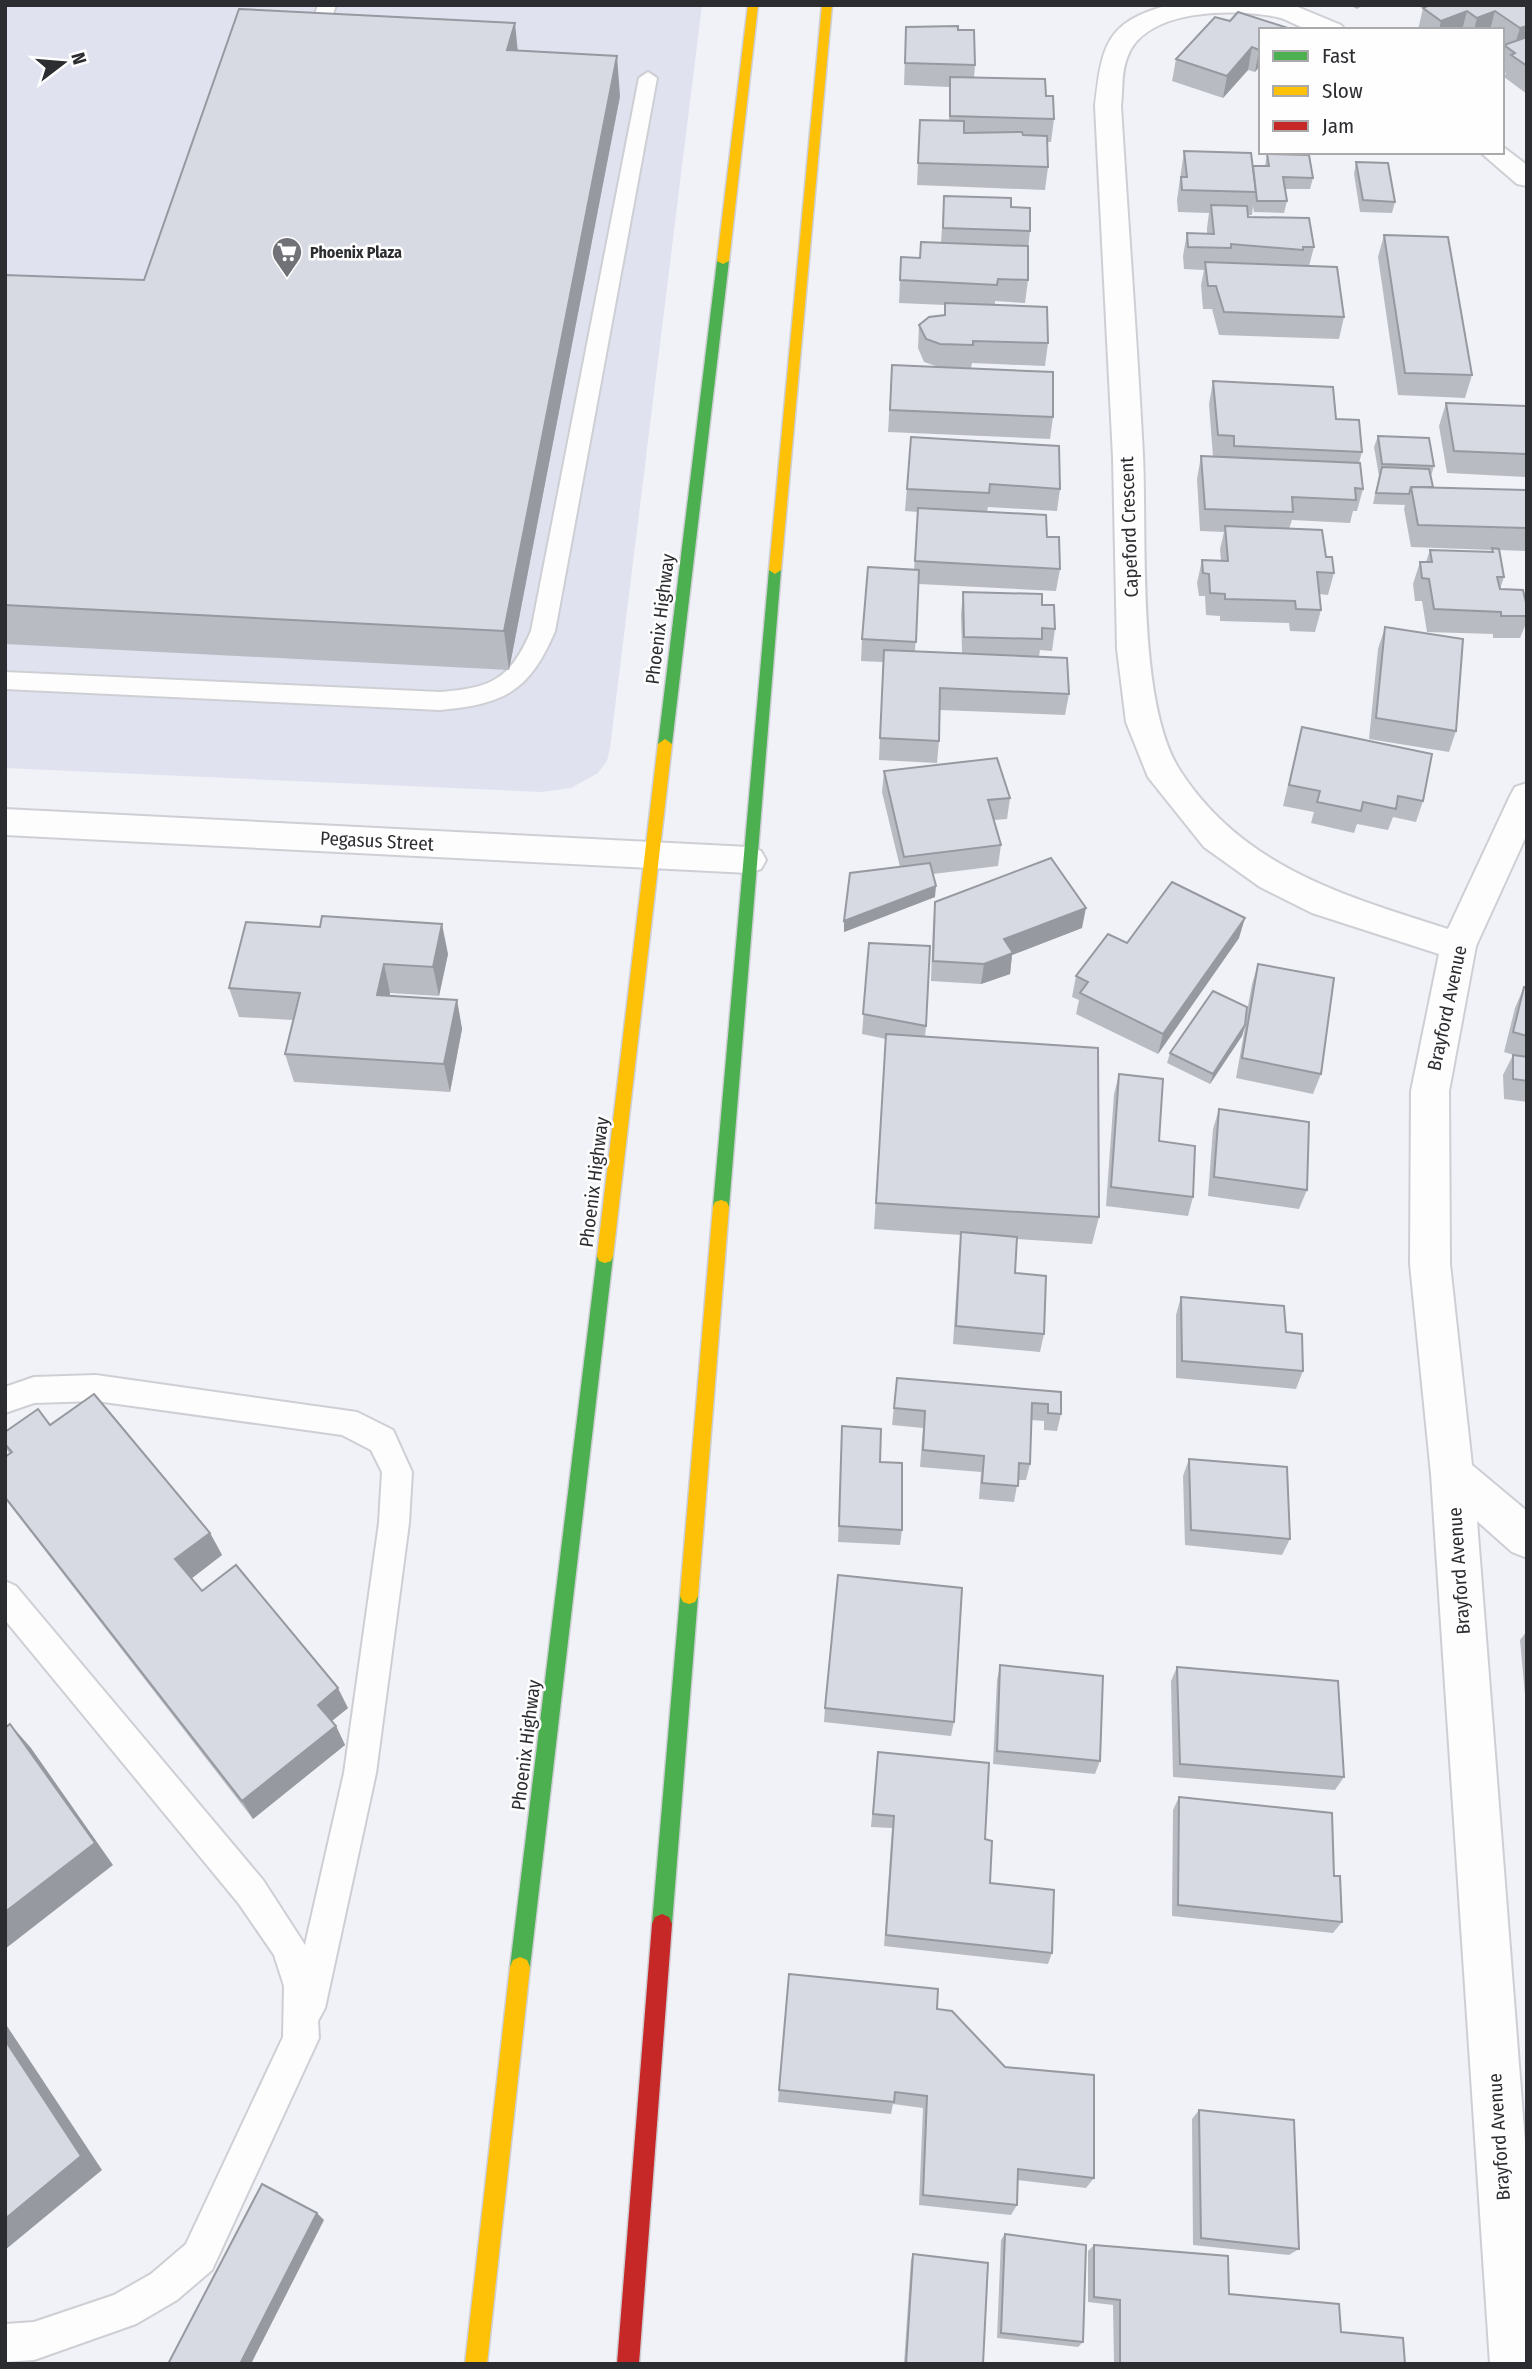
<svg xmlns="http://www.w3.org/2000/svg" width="1532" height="2369" font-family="'Fira Sans Condensed',sans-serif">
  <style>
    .built { fill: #e0e3ef }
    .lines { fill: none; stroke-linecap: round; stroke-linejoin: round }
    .lane-casing { stroke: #cecfd4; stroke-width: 4 }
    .street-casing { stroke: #cecfd4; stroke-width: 4 }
    .fast-casing { stroke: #cecfd4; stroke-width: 3 }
    .slow-casing { stroke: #cecfd4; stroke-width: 3 }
    .jam-casing { stroke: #cecfd4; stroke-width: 3 }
    .lane { fill: #fdfdfe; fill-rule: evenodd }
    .street { fill: #fdfdfe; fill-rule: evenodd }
    .fast { fill: #4caf50; fill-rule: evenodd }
    .slow { fill: #ffc107; fill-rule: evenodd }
    .jam { fill: #c62828; fill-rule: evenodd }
    .wall { fill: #b9bbc3 }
    .shaded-wall { fill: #96999f }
    .building { fill: #d7dae3; stroke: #96999f; stroke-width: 2 }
    .labels { text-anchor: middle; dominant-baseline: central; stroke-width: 5; stroke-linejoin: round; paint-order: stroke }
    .far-poi-label { font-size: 16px; font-weight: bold; fill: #2c2d31; stroke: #fefefe; text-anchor: start }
    .street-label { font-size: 19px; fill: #2c2d31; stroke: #fefefe }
  </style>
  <rect width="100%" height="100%" fill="#f0f2f8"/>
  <polygon class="built" points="5,5 702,5 610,748 607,761 598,773 571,788 541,792 5,768"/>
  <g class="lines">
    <g class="lane-casing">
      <g id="lane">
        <polygon points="318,5 336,5 325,38 316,44 307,38"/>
        <path d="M648 72 657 78 555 631C529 692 504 704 440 710L5 689V672L440 692C491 688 510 680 531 631L639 78Z"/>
        <polygon points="96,1375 357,1412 393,1430 412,1472 409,1523 376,1773 325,2008 318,2021 319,2038 212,2270 177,2300 136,2324 34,2360 5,2362 5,2324 34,2322 114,2295 151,2274 186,2244 283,2037 284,1986 274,1955 239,1904 5,1620 5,1581 16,1586 263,1880 305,1945 344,1773 379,1523 382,1472 371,1450 342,1435 96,1401 34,1403 5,1413 5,1387 34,1377"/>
      </g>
    </g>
    <g class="street-casing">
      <g id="street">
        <path d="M1169 5H1293L1341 25 1345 30C1333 30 1318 32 1307 29 1297 26 1287 19 1277 17 1234 8 1144 8 1127 58 1121 73 1123 90 1121 106 1128 222 1137 338 1143 455 1147 537 1136 705 1181 772 1244 868 1345 896 1448 929L1510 796 1515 787 1527 783V834L1476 946 1449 1091 1450 1264 1472 1465 1527 1511V1558L1512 1552 1477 1521 1527 2168V2364H1490L1431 1474 1410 1264 1411 1091 1439 954 1312 913 1260 887 1204 847 1148 777 1126 722 1117 649 1113 457 1095 106C1102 46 1105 22 1169 5Z"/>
        <polygon points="1502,146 1527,165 1527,186 1517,184 1480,152 1502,152"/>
        <polygon points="5,809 749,847 761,851 766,860 761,869 749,873 5,835"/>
      </g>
    </g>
    <g class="fast-casing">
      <g id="fast">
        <polygon points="723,258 729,261 672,744 665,749 658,744 717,261"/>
        <polygon points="775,566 781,570 729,1207 727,1212 715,1212 713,1207 769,570"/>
        <polygon points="605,1249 611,1251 613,1256 530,1967 527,1974 520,1977 513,1974 510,1967 597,1256 599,1251"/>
        <polygon points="689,1588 695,1590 698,1596 672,1924 669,1931 662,1934 655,1931 652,1924 680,1596 683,1590"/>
      </g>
    </g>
    <g class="slow-casing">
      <g id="slow">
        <polygon points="748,5 758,5 729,261 723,264 717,261"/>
        <polygon points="822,5 832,5 781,570 775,574 769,570"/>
        <polygon points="665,739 672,744 613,1256 611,1261 605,1263 599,1261 597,1256 658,744"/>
        <polygon points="721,1200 727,1202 729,1207 698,1596 695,1602 689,1604 683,1602 680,1596 713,1207 715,1202"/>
        <polygon points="520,1957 527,1960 530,1967 487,2364 465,2364 510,1967 513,1960"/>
      </g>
    </g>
    <g class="jam-casing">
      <polygon id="jam" points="662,1914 669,1917 672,1924 639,2364 617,2364 652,1924 655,1917"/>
    </g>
    <use href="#lane" class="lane"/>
    <use href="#street" class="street"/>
    <use href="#fast" class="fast"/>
    <use href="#slow" class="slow"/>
    <use href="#jam" class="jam"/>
  </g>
  <g class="wall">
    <polygon points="1349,5 1364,5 1357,9"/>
    <polygon points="1527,5 1527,94 1504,77 1506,73 1502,71 1502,52 1505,45 1502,43 1502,30 1418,30 1423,8"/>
    <polygon points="906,27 958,30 975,65 974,77 1046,96 1054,119 1051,142 1047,142 1048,167 1045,190 917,185 920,120 949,121 949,87 904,85"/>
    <polygon points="1261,30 1261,68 1259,67 1255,72 1248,70 1223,98 1172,81 1176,59"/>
    <polygon points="518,51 620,96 509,670 5,644 5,275 144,280"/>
    <polygon points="1184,151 1253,166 1265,166 1267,154 1313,178 1310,189 1285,189 1287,201 1284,213 1254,212 1253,206 1252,215 1248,215 1248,217 1314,247 1309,266 1344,317 1339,339 1219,335 1212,309 1203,309 1201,285 1204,270 1184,269 1183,256 1187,233 1207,234 1207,228 1209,213 1178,212 1177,200"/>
    <polygon points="1356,162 1395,202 1392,213 1360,212 1354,174"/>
    <polygon points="944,196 1011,207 1030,231 1028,249 1028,280 1025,303 995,301 995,305 1048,343 1045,366 972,363 971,368 939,367 924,362 918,348 919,325 944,315 945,305 899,303 901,257 920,258 941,243"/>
    <polygon points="1384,235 1472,375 1465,398 1398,395 1378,257"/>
    <polygon points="892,365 1053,417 1050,439 888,432"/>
    <polygon points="1213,381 1336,419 1362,452 1359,463 1363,489 1357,511 1353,511 1350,523 1292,520 1289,529 1326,557 1334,573 1328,595 1319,594 1321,610 1315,632 1290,631 1289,623 1220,621 1220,616 1206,615 1205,596 1199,596 1197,583 1202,560 1221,561 1220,549 1224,532 1200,531 1197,479 1201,456 1213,457 1209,404"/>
    <polygon points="1446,403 1527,406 1527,477 1447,473 1439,426"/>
    <polygon points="1378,436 1434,466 1431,476 1433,487 1527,490 1527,551 1499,550 1504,577 1500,589 1527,607 1527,621 1520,638 1493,638 1493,634 1427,632 1422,601 1415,601 1413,584 1420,562 1426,562 1430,550 1491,552 1492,550 1411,547 1404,509 1405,505 1373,504 1379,476 1374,447"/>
    <polygon points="911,437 1060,489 1057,511 988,507 987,512 1047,537 1060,569 1056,591 919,584 915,651 962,653 961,614 963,592 1042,605 1055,629 1052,651 1040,650 1039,656 1069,694 1065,715 940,710 939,741 937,763 879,760 883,662 861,661 862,639 914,570 918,512 905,511"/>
    <polygon points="1385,627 1456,731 1449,752 1369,739 1378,649"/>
    <polygon points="1302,727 1423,801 1416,822 1393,817 1388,830 1357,824 1354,833 1311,823 1314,812 1283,806"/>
    <polygon points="884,771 1010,798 1007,819 994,820 1001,845 998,866 933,874 935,897 844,932 900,867 882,792"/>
    <polygon points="935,902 1082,928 1012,955 1010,974 981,984 931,981 933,923"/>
    <polygon points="1239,938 1158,1054 1076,1014 1079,1000 1072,997 1076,976 1127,943"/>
    <polygon points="869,943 926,1026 925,1037 1099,1217 1092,1244 1017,1239 1015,1273 1044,1334 1040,1352 953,1344 959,1251 961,1235 874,1229 886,1039 862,1034"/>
    <polygon points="448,954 439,996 390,993 390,996 457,1000 462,1029 450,1092 294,1082 285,1054 293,1020 239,1017 229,988"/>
    <polygon points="1258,964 1321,1074 1313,1094 1236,1078 1245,1027 1242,1036 1210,1084 1167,1063 1170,1053 1245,1023 1252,984"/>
    <polygon points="1524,987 1527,988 1527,1102 1504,1099 1503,1075 1513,1055 1517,1056 1504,1052 1515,1008"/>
    <polygon points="1119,1074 1193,1197 1188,1216 1106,1206 1114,1094"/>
    <polygon points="1219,1109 1307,1190 1299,1209 1208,1196 1213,1129"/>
    <polygon points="1181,1297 1286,1332 1303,1371 1296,1389 1176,1378 1176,1315"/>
    <polygon points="897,1378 1061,1392 1061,1414 1057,1431 1044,1430 1044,1421 1031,1420 1030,1464 1026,1480 1018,1480 1014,1502 979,1499 981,1472 920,1467 923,1428 892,1425"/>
    <polygon points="50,1425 210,1533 222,1555 191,1579 202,1591 348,1708 332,1721 336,1726 345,1745 253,1819 5,1499 5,1457 10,1454 5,1447 5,1432"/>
    <polygon points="842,1426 880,1462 902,1530 900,1545 838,1542"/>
    <polygon points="1189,1459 1290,1539 1282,1555 1185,1545 1183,1476"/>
    <polygon points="1526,1632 1527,1632 1527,1716 1520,1640"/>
    <polygon points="1000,1665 1100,1761 1095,1774 993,1764 997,1680"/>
    <polygon points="1177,1667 1344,1777 1335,1790 1173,1777 1171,1681"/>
    <polygon points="825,1708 954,1722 951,1736 824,1722"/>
    <polygon points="878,1752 985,1839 990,1883 1052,1953 1048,1964 884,1946 892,1828 871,1827"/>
    <polygon points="1179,1797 1334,1876 1342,1922 1333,1933 1172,1916 1173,1810"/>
    <polygon points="937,2009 1094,2178 1086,2188 1017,2180 1017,2205 1011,2215 919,2205 923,2108 893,2104 891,2114 778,2102 779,2090"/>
    <polygon points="1199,2110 1299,2249 1289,2255 1193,2245 1192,2119"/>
    <polygon points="1005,2234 1083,2342 1078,2347 997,2338 1001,2240"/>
    <polygon points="1094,2245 1229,2294 1341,2332 1405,2364 1114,2364 1113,2305 1088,2302 1088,2251"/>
    <polygon points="913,2254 983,2364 904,2364 911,2260"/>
  </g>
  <g class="shaded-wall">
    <polygon points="1467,11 1462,30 1439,30 1441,21"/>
    <polygon points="1495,11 1490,30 1474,30 1477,18"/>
    <polygon points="515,23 519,63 507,50"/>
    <polygon points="1527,24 1527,46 1513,51 1520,28"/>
    <polygon points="1252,47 1248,70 1223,98 1227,76"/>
    <polygon points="1261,48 1261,60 1259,67 1255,72 1259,50"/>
    <polygon points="617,56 620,96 509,670 504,631"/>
    <polygon points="936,886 935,897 844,932 844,921"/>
    <polygon points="1086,908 1082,928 1012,955 1010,974 981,984 984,964 1004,939"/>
    <polygon points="1245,918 1239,938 1158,1054 1163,1034"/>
    <polygon points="442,924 448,954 439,996 433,967"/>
    <polygon points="384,964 390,993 384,1024 377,995"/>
    <polygon points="457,1000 462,1029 450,1092 444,1064"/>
    <polygon points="1245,1025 1242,1036 1210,1084 1213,1074"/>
    <polygon points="210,1533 222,1555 188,1581 175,1559"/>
    <polygon points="338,1688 348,1708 328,1724 318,1705"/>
    <polygon points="10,1724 31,1748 113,1865 5,1949"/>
    <polygon points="336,1726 345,1745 253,1819 242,1801"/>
    <polygon points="5,2023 102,2170 5,2250"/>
    <polygon points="317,2213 324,2220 251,2364 240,2364"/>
  </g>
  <g class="building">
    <polygon points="1430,5 1527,5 1527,26 1520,28 1495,11 1477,18 1467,11 1441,21 1423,8"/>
    <polygon points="239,9 515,23 507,50 617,56 504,631 5,605 5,275 144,280"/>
    <polygon points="1238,12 1294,30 1261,30 1261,48 1259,50 1252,47 1227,76 1176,59 1215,17 1230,21"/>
    <polygon points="958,26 958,30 974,30 975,65 905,63 906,27"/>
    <polygon points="1527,37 1527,66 1511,55 1515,53 1504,45"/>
    <polygon points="950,77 1045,79 1046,96 1053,96 1054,119 950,116"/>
    <polygon points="920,120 964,121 964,133 1022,132 1023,135 1047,136 1048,167 918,163"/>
    <polygon points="1184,151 1251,153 1256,192 1182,190 1181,177 1187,177"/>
    <polygon points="1267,154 1309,155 1313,178 1283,177 1287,201 1257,201 1253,166 1269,166"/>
    <polygon points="1356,162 1388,163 1395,202 1363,200"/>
    <polygon points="944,196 1011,198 1011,207 1030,208 1030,231 943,228"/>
    <polygon points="1211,205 1247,206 1248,217 1309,218 1314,247 1303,247 1303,250 1231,244 1231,248 1188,247 1187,233 1214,234"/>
    <polygon points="1384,235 1448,237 1472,375 1405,373"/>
    <polygon points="921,242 1028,246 1028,280 998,279 997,285 900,280 901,257 920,258"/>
    <polygon points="1205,262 1337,267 1344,317 1224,312 1216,286 1208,286"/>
    <polygon points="945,303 1047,307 1048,343 973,341 973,345 940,344 926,339 919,325 929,317 945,315"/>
    <polygon points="892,365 1053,372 1053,417 890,410"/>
    <polygon points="1213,381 1333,387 1336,419 1359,420 1362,452 1234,446 1234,436 1218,435"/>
    <polygon points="1446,403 1527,406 1527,454 1454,451"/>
    <polygon points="1378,436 1429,438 1434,466 1382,464"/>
    <polygon points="911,437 1059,446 1060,489 990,484 989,493 907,489"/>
    <polygon points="1201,456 1360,463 1363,489 1355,488 1356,500 1292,497 1293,512 1205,509"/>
    <polygon points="1382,467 1429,469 1433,487 1411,487 1409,494 1376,493"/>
    <polygon points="1411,487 1527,490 1527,528 1418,525"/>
    <polygon points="918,508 1046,515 1047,537 1059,537 1060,569 915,561"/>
    <polygon points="1225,526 1322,530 1326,557 1332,557 1334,573 1317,572 1321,610 1296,609 1295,601 1225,599 1225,594 1210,593 1209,574 1203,573 1202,560 1228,561"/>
    <polygon points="1492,548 1499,549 1504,577 1497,577 1500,589 1523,590 1527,607 1527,616 1501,616 1501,612 1434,609 1429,579 1422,578 1420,562 1432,562 1430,550 1493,552"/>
    <polygon points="868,567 919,570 916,642 862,639"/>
    <polygon points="963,592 1042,594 1042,605 1054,605 1055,629 1042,628 1042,639 964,637"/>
    <polygon points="1385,627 1463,639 1456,731 1376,718"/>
    <polygon points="884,650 1067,658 1069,694 940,688 939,741 880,738"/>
    <polygon points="1302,727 1432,754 1423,801 1398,796 1396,809 1363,802 1361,811 1317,802 1320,791 1289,785"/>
    <polygon points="997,758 1010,798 988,800 1001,845 904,857 884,771"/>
    <polygon points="1051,858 1086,908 1004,939 1013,953 984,964 933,961 935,902"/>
    <polygon points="930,863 936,886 844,921 850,873"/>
    <polygon points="1172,882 1245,918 1163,1034 1080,993 1088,982 1076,976 1108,934 1127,943"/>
    <polygon points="322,916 442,924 433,967 384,964 377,995 457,1000 444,1064 285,1054 300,993 229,988 246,922 320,927"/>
    <polygon points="869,943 930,946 926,1026 863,1014"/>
    <polygon points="1258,964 1334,978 1321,1074 1242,1058"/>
    <polygon points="1524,987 1527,988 1527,1036 1513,1032"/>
    <polygon points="1213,991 1247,1007 1245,1025 1213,1074 1170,1053"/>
    <polygon points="886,1034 1098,1048 1099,1217 876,1203"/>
    <polygon points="1513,1055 1527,1057 1527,1081 1513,1079"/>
    <polygon points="1119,1074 1163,1079 1159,1141 1195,1146 1193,1197 1111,1187"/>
    <polygon points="1219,1109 1309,1122 1307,1190 1214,1177"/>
    <polygon points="961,1232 1017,1237 1015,1273 1046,1276 1044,1334 956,1326"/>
    <polygon points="1181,1297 1284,1306 1286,1332 1302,1334 1303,1371 1182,1361"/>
    <polygon points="897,1378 1061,1392 1061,1414 1048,1413 1048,1404 1032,1403 1030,1464 1019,1463 1018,1486 982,1483 984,1456 923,1450 925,1411 894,1408"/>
    <polygon points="94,1394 210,1533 175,1559 202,1591 236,1565 338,1688 318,1705 336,1726 242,1801 5,1497 5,1457 12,1452 5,1444 5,1432 38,1409 50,1425"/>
    <polygon points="842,1426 881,1429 880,1462 902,1463 902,1530 839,1526"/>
    <polygon points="1189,1459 1287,1467 1290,1539 1191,1530"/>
    <polygon points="838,1575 962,1588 954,1722 825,1708"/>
    <polygon points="1000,1665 1103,1676 1100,1761 997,1751"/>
    <polygon points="1177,1667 1338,1681 1344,1777 1180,1764"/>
    <polygon points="10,1724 95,1843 5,1912 5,1728"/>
    <polygon points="878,1752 989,1763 985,1839 992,1841 990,1883 1054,1890 1052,1953 886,1935 894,1816 873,1814"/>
    <polygon points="1179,1797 1332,1813 1334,1876 1340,1876 1342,1922 1178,1905"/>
    <polygon points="789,1974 938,1989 937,2009 952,2011 1005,2067 1094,2075 1094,2178 1018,2169 1017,2205 923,2195 927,2096 895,2092 894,2102 779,2090"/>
    <polygon points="5,2040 81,2156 5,2219"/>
    <polygon points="1199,2110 1294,2120 1299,2249 1201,2238"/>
    <polygon points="262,2184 317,2213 240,2364 168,2364"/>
    <polygon points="1005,2234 1086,2245 1083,2342 1001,2333"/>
    <polygon points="1094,2245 1228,2256 1229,2294 1339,2304 1341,2332 1403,2338 1405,2364 1120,2364 1120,2300 1094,2297"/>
    <polygon points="913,2254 988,2263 983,2364 906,2364"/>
  </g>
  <defs>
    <g id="supermarket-pin" transform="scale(1.575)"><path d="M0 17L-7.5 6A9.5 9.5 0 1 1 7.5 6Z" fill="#717277" stroke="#fefefe"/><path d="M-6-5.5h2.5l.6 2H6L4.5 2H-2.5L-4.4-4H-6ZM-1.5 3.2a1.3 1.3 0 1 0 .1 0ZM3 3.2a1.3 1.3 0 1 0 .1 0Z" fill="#fff"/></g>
  </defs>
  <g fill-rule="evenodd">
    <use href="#supermarket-pin" x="287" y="252"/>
  </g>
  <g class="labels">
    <g class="far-poi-label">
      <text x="310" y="252">Phoenix Plaza</text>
    </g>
    <g class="street-label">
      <text transform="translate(1129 527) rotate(-92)">Capeford Crescent</text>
      <text transform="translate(660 619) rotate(-83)">Phoenix Highway</text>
      <text transform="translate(377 841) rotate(3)">Pegasus Street</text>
      <text transform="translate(1447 1008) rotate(-78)">Brayford Avenue</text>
      <text transform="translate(594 1182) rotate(-83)">Phoenix Highway</text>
      <text transform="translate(1459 1571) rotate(-94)">Brayford Avenue</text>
      <text transform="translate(526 1745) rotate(-83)">Phoenix Highway</text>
      <text transform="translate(1499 2137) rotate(-94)">Brayford Avenue</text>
    </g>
  </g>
  <rect width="1532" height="2369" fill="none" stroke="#2c2d31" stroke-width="14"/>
  <rect x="1259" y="28" width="245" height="126" fill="#fefefe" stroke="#aaaaac" stroke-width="2"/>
  <rect x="1273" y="51" width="35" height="10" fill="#4caf50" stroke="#aaaaac" stroke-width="2"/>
  <text x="1322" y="63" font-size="21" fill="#2c2d31">Fast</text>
  <rect x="1273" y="86" width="35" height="10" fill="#ffc107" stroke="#aaaaac" stroke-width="2"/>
  <text x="1322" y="98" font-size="21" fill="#2c2d31">Slow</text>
  <rect x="1273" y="121" width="35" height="10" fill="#c62828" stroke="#aaaaac" stroke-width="2"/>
  <text x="1322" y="133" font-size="21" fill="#2c2d31">Jam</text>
  <g transform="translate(63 63) rotate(74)" stroke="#fefefe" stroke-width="5" paint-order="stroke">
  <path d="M0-5L12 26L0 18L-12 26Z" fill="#2c2d31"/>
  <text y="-10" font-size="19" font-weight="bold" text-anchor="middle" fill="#2c2d31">N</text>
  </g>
</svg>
